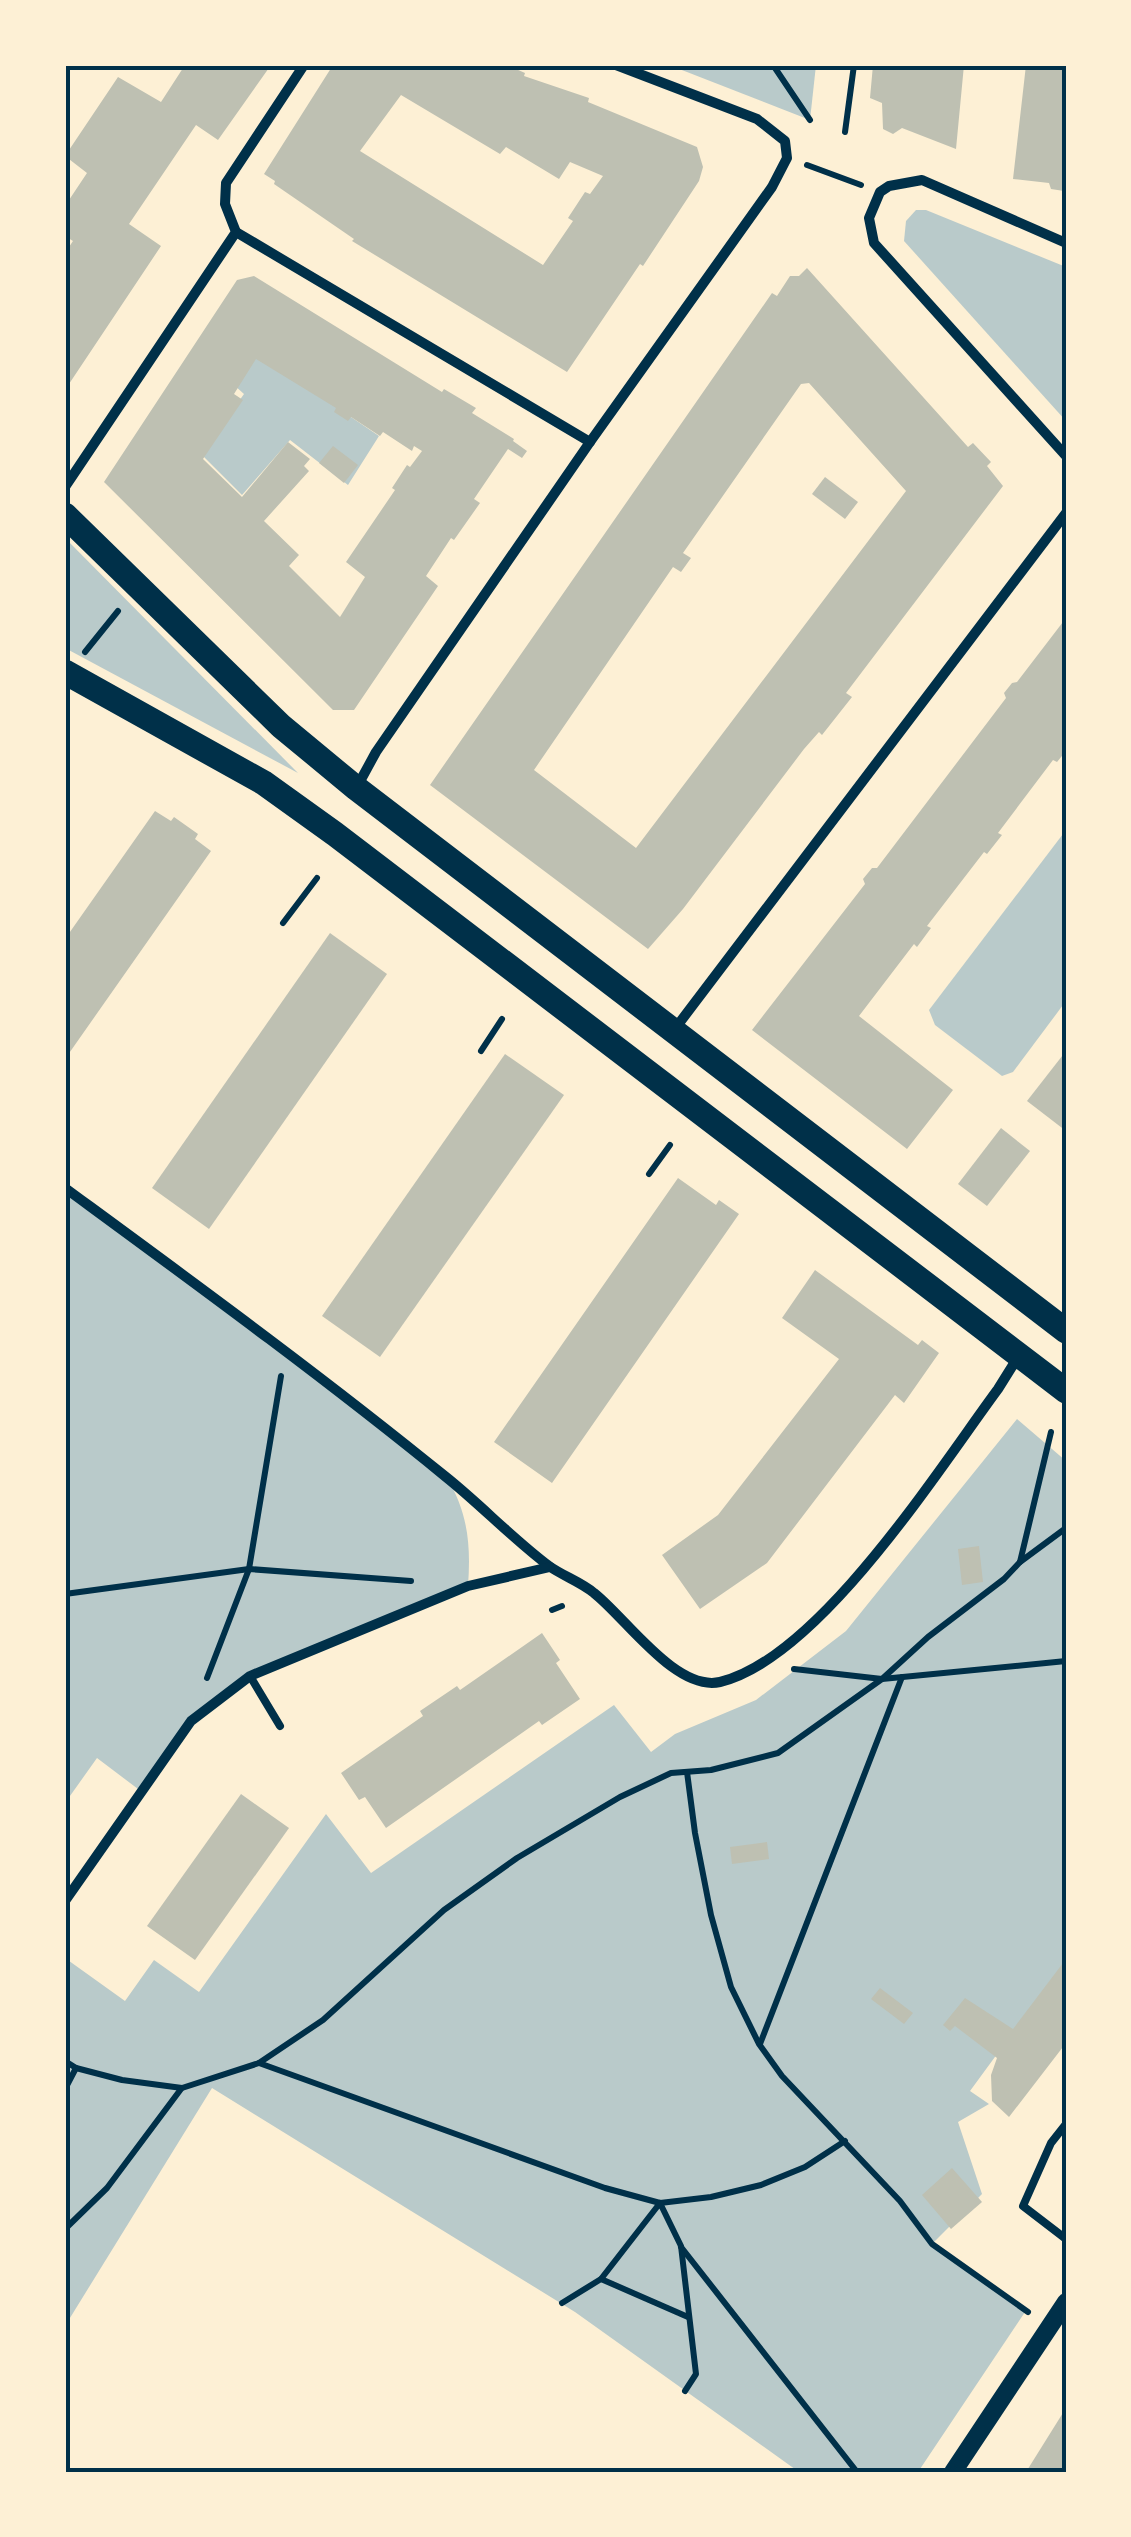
<svg xmlns="http://www.w3.org/2000/svg" width="1131" height="2537" font-family="'Space Grotesk',sans-serif">
  <style>
    .green { fill: #b9caca }
    .building { fill: #bec0b2; fill-rule: evenodd }
    .lines { fill: none; stroke-linecap: round; stroke-linejoin: round }
    .path { stroke: #003049; stroke-width: 6 }
    .service { stroke: #003049; stroke-width: 8 }
    .minor { stroke: #003049; stroke-width: 10 }
    .tertiary { stroke: #003049; stroke-width: 18 }
    .primary { stroke: #003049; stroke-width: 25 }
    .neatline { fill: none; stroke: #003049; stroke-width: 4 }
  </style>
  <rect width="100%" height="100%" fill="#fdf0d5"/>
  <g class="green">
    <polygon points="669,65 816,65 810,120"/>
    <polygon points="916,210 926,210 1066,267 1066,421 904,241 906,221"/>
    <polygon points="255,352 379,436 348,485 290,440 242,495 201,454 244,394 234,385"/>
    <polygon points="65,538 298,773 65,648"/>
    <polygon points="1066,830 1066,1001 1013,1072 1002,1076 935,1025 929,1010"/>
    <path d="M65 1191 447 1478C468 1513 471 1545 468 1586L250 1676 191 1721 142 1792 97 1758 65 1803Z"/>
    <polygon points="1017,1419 1066,1461 1066,1960 970,2091 989,2104 958,2122 982,2194 932,2244 1027,2309 918,2472 799,2472 575,2312 212,2088 65,2326 65,1958 125,2001 154,1960 199,1992 326,1814 371,1873 614,1705 651,1752 675,1734 756,1700 846,1631"/>
  </g>
  <g class="building">
    <polygon points="185,65 271,65 218,140 196,125 129,224 161,246 65,390 65,253 73,241 65,236 65,206 87,173 65,156 118,77 161,102"/>
    <path d="M333 65H507L525 73 524 76 589 98 588 102 697 147 703 167 699 181 643 266 640 264 567 372 352 241 354 239 274 184 275 181 264 174ZM401 95 500 154 506 147 559 179 570 162 603 176 590 194 585 192 568 218 573 221 543 265 360 151Z"/>
    <polygon points="873,65 964,65 956,149 902,128 893,134 883,129 882,103 870,98"/>
    <polygon points="1026,65 1066,65 1064,191 1051,189 1049,183 1013,179"/>
    <path d="M807 268 968 447 973 443 991 462 987 466 1003 486 846 693 852 697 822 735 819 732 804 749 683 909 648 949 430 785 772 293 777 296 790 276H799ZM809 383 906 491 636 848 534 770 673 567 681 572 691 558 683 553 801 384Z"/>
    <path d="M254 276 442 392 444 389 476 408 472 413 514 439 513 441 527 451 522 458 508 449 474 499 480 503 454 540 451 538 426 576 438 586 354 710H333L104 482 237 280ZM256 359 336 408 334 412 348 421 351 417 380 436 383 432 412 451 414 446 422 451 410 467 407 465 392 488 395 490 346 562 365 577 340 617 289 566 299 555 264 521 309 471 304 466 310 459 288 442 242 497 203 459 243 400 234 394Z"/>
    <polygon points="333,446 358,465 344,483 319,463"/>
    <polygon points="825,477 858,502 845,519 812,494"/>
    <polygon points="1066,618 1066,751 1057,762 1053,760 998,833 1002,835 987,854 984,852 927,926 931,928 917,947 914,944 859,1016 953,1090 907,1149 752,1030 865,884 863,879 872,868 877,868 1006,698 1004,693 1012,683 1017,682"/>
    <polygon points="155,811 171,821 174,817 198,834 195,839 211,851 65,1059 65,939"/>
    <polygon points="330,933 387,974 209,1229 152,1188"/>
    <polygon points="1066,1051 1066,1131 1027,1101"/>
    <polygon points="505,1054 564,1095 380,1357 322,1316"/>
    <polygon points="1001,1128 1030,1151 987,1206 958,1184"/>
    <polygon points="678,1178 716,1205 719,1200 739,1214 552,1483 494,1442"/>
    <polygon points="815,1270 918,1345 922,1340 939,1353 904,1403 895,1395 767,1563 700,1609 662,1555 718,1515 839,1359 782,1318"/>
    <polygon points="979,1546 983,1582 962,1585 958,1549"/>
    <polygon points="542,1633 560,1660 556,1663 580,1699 542,1725 539,1721 386,1828 365,1797 359,1800 341,1773 423,1716 420,1711 457,1686 460,1690"/>
    <polygon points="241,1794 289,1828 195,1960 147,1926"/>
    <polygon points="767,1842 769,1859 732,1864 730,1847"/>
    <polygon points="1066,1959 1066,2043 1009,2117 992,2101 991,2075 997,2058 955,2026 950,2031 943,2025 965,1998 1013,2029"/>
    <polygon points="880,1988 913,2013 904,2024 871,1999"/>
    <polygon points="952,2168 982,2202 951,2229 922,2195"/>
    <polygon points="1066,2408 1066,2472 1026,2472"/>
  </g>
  <g class="lines">
    <g class="path">
      <polyline points="773,65 810,120"/>
      <polyline points="845,132 854,65"/>
      <polyline points="807,165 861,185"/>
      <polyline points="85,652 118,611"/>
      <polyline points="283,923 317,878"/>
      <polyline points="481,1051 502,1019"/>
      <polyline points="649,1174 670,1145"/>
      <polyline points="1020,1562 1066,1528"/>
      <polyline points="65,1594 249,1569 411,1581"/>
      <polyline points="552,1610 562,1606"/>
      <polyline points="794,1669 882,1679 1066,1661"/>
      <polyline points="207,1678 249,1569 281,1376"/>
      <polyline points="687,1772 695,1833 711,1915 731,1987 759,2044 782,2076 900,2201 932,2244 1028,2312"/>
      <polyline points="760,2044 902,1677"/>
      <polyline points="65,2061 76,2068 122,2080 182,2088 259,2063 323,2020 444,1910 517,1858 620,1797 671,1773 711,1770 778,1753 882,1679 928,1637 1004,1579 1020,1562 1051,1432"/>
      <polyline points="259,2063 605,2188 660,2203 711,2197 761,2185 805,2167 845,2141"/>
      <polyline points="65,2089 76,2068"/>
      <polyline points="65,2229 107,2188 181,2089"/>
      <polyline points="681,2247 857,2472"/>
      <polyline points="601,2279 660,2203 681,2246 696,2374 685,2391"/>
      <polyline points="562,2303 601,2279 688,2317"/>
    </g>
    <g class="service">
      <polyline points="250,1676 280,1726"/>
      <polyline points="1066,2124 1051,2143 1023,2206 1066,2239"/>
    </g>
    <g class="minor">
      <polyline points="236,232 590,442"/>
      <polyline points="1066,243 922,180 889,186 880,192 869,218 874,243 1066,456"/>
      <polyline points="65,487 236,232 225,204 226,183 304,65"/>
      <polyline points="358,785 376,752 590,442 772,187 787,158 785,141 757,119 616,65"/>
      <polyline points="674,1030 1066,513"/>
      <path d="M65 1188C193 1282 322 1376 446 1477 481 1505 513 1539 549 1566 563 1576 581 1582 594 1593 626 1618 676 1692 720 1682 819 1658 938 1470 998 1389L1018 1357"/>
      <polyline points="65,1901 191,1721 250,1676 468,1586 550,1567"/>
    </g>
    <polyline class="tertiary" points="953,2472 1066,2302"/>
    <g class="primary">
      <polyline points="65,515 281,726 356,788 1066,1331"/>
      <polyline points="65,672 264,783 335,834 1066,1391"/>
    </g>
  </g>
  <rect width="1131" height="2537" fill="none" stroke="#fdf0d5" stroke-width="135"/>
  <rect x="68" y="68" width="996" height="2402" class="neatline"/>
</svg>
